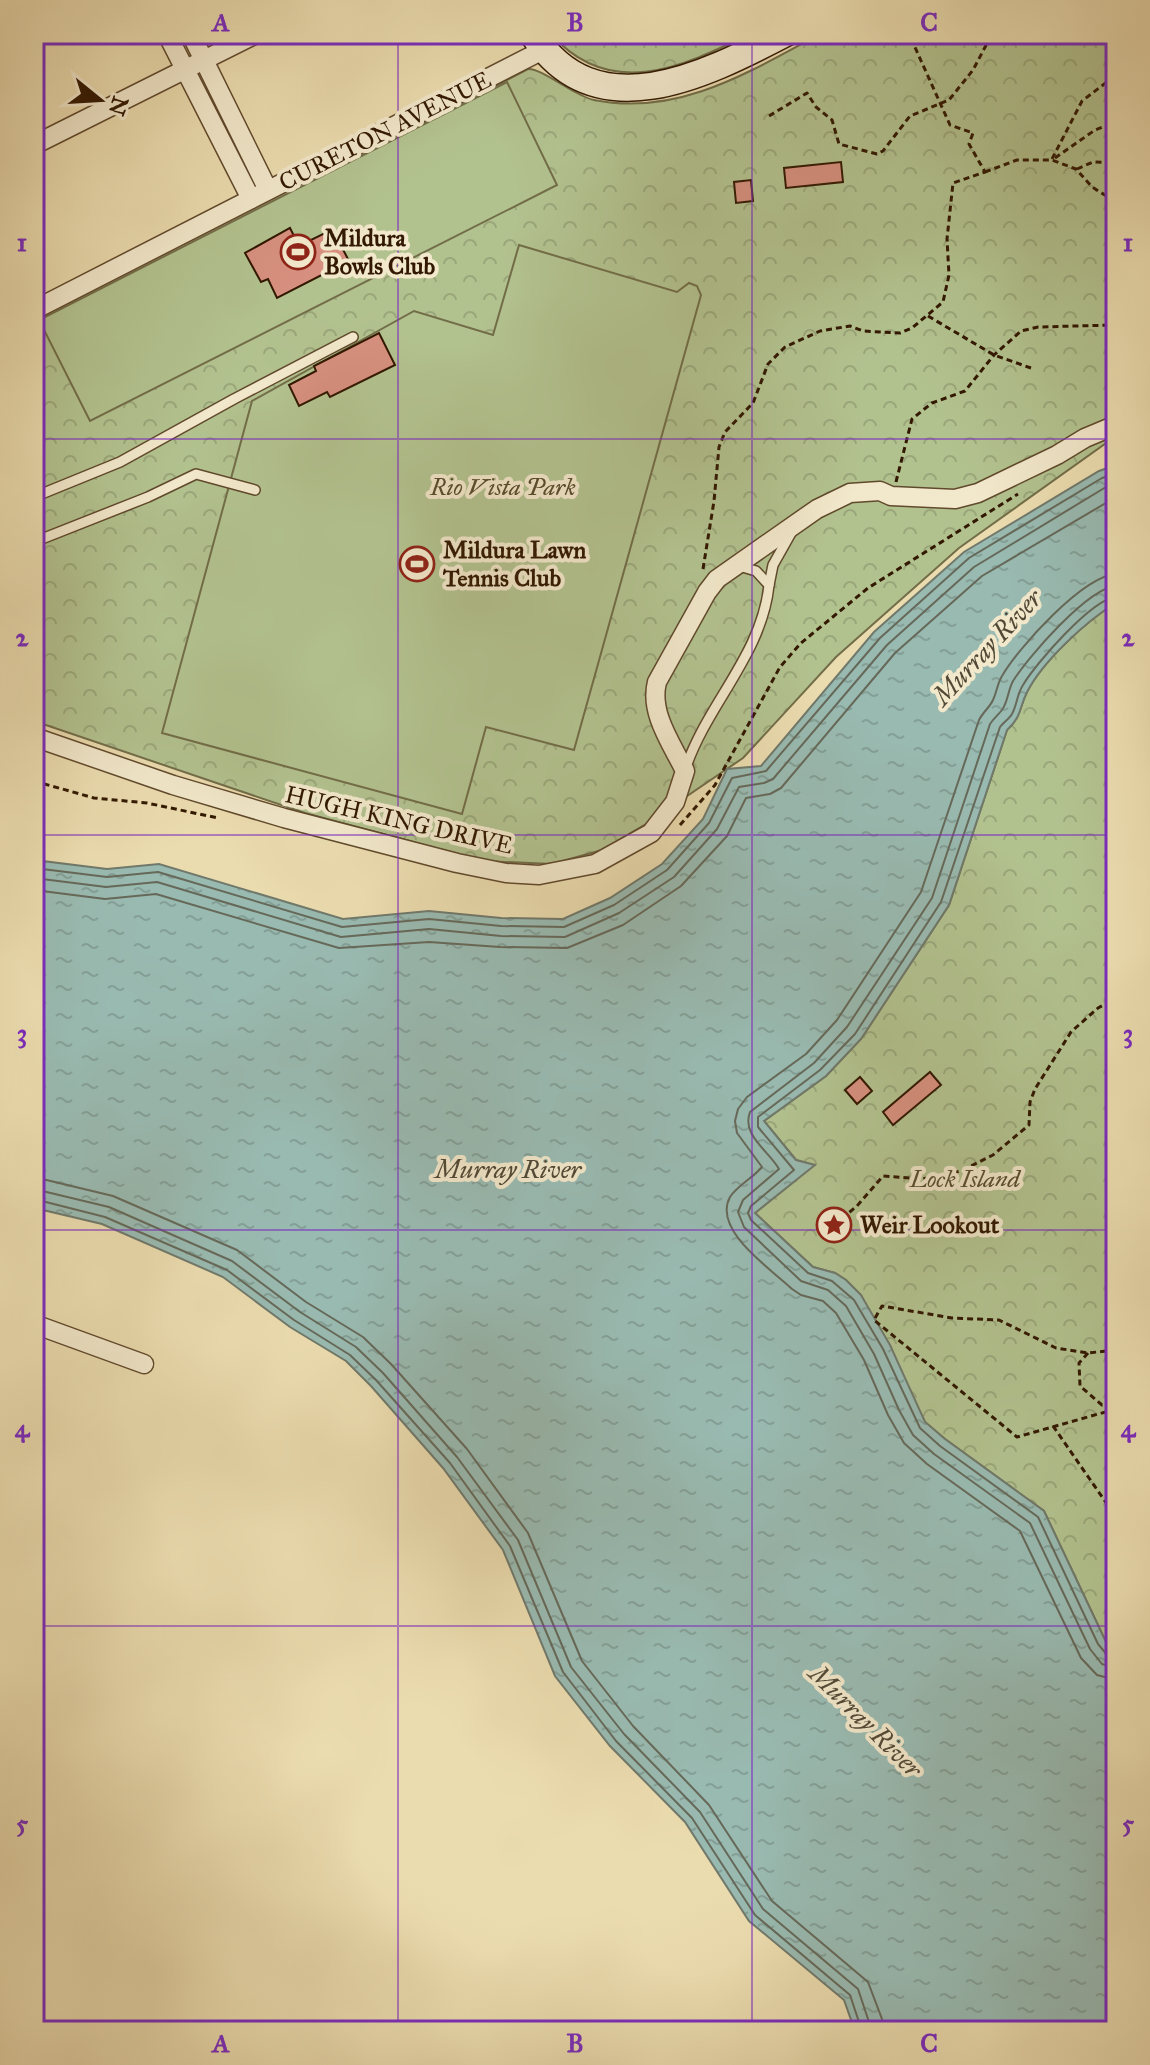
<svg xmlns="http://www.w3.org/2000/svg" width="1150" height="2065" font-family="'IM FELL Great Primer',serif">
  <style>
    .park { fill: url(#park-crowns); stroke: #726d48; stroke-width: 2 }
    .pitch { fill: #b2c28f; stroke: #726d48; stroke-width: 2 }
    .water { fill: url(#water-ripples); stroke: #70796b; stroke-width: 2 }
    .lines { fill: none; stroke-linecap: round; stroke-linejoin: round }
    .shore { stroke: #666959; stroke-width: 2 }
    .building { fill: #d7907f; stroke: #321801; stroke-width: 2 }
    .lane-casing { stroke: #60492c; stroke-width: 12 }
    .street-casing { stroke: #60492c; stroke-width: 21 }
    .secondary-casing { stroke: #321801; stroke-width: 29 }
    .path { stroke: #321801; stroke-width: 3; stroke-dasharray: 6 4; stroke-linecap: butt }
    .lane { stroke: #f2e8cb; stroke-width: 9 }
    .street { stroke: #f2e8cb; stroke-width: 18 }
    .secondary { stroke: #f2e8cb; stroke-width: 26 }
    .grid { fill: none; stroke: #7b2cbf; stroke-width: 2; stroke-opacity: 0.55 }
    .labels { text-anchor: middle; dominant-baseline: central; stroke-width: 8; stroke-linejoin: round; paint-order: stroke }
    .street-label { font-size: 24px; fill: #321801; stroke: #f2e8cb }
    .poi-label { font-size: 24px; font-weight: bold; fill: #321801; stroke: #f2e8cb; text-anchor: start }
    .park-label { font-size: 24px; font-style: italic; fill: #584b2c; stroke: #f2e8cb }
    .water-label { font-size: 26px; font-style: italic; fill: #514936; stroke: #f2e8cb }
    .neatline { fill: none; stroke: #7b2cbf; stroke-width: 3 }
    .grid-label { font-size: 26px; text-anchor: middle; font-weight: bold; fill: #7b2cbf }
  </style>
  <defs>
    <pattern id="park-crowns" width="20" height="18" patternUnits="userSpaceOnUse" patternTransform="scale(2)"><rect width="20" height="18" fill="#b2c28f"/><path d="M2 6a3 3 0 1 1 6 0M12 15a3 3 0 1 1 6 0" fill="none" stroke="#9aa67a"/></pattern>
    <pattern id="water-ripples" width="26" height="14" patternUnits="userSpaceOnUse" patternTransform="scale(2)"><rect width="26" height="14" fill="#99bab1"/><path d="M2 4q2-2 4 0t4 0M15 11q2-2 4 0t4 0" fill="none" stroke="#849f96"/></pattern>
  </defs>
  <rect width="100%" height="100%" fill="#ebdcaf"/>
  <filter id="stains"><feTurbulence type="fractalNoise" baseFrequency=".0025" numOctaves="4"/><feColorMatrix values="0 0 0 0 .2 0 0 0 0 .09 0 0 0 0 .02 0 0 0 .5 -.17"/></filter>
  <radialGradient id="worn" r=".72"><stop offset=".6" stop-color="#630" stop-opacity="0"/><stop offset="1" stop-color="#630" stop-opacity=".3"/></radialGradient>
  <g class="park">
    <path d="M551 34H750C682 67 610 101 551 34Z"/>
    <path d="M820 34H1116V436L959 548 836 657 743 758 646 824 602 850 552 864 484 861 305 813 34 721V327L528 69C542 68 574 96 594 100 678 117 749 72 820 34Z"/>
    <path d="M1116 603V1654L1105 1640 1044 1511 945 1439 925 1422 861 1295 846 1280 835 1273 813 1267 755 1213 814 1165 796 1160 764 1121 826 1076 861 1039 949 905 1007 730C1022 716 1019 708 1027 692 1043 661 1087 620 1116 603Z"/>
  </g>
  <g class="pitch">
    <polygon points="507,82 557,185 90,421 39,320"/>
    <polygon points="519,245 677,292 689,283 697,286 701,295 574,750 486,727 462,814 162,733 252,401 414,311 493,335"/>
  </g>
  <path class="water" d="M1116 465V603C1087 620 1042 662 1027 692 1019 708 1022 716 1007 730L949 905 861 1039 826 1076 764 1121 796 1160 815 1165 755 1213 813 1267 835 1273 846 1280 861 1295 890 1345 925 1422 945 1439 1044 1511 1105 1640 1116 1654V2031H855L844 2000 749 1921 685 1822 610 1746 555 1676 503 1550 443 1468 371 1386 346 1361 290 1327 223 1277 102 1224 43 1210 34 1205V860L107 869 159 864 343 919 429 911 501 918 563 919 610 898 662 864 703 819 727 769 761 766 874 632 964 552 1099 471Z"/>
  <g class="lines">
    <g class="shore">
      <path d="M1116 574C1083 576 1018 648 1002 676 997 684 997 692 993 700 990 707 983 712 979 720L921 892 837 1020 806 1054 747 1097 738 1109 735 1121 737 1133 762 1167C753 1178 738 1185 730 1197 712 1230 771 1269 792 1289L801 1295 823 1301 836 1313 864 1360 888 1415 904 1443 927 1464 1020 1531 1081 1658 1097 1675 1116 1680"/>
      <path d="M1116 586C1088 588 1028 657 1013 681 1008 690 1008 702 1002 710 998 715 994 718 990 724L932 898 847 1027 814 1063 750 1112C741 1135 769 1151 779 1169L743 1200 738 1212 744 1227 801 1281 828 1290 846 1306 874 1354 899 1410 913 1435 934 1454 1030 1523 1090 1649 1102 1664 1116 1668"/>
      <path d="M1116 597C1092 599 1036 663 1023 685 1017 694 1017 705 1012 714 1009 719 1003 723 1000 727L941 902 855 1034 820 1070 758 1117V1127L794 1170 751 1206 748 1213 751 1220 808 1273 832 1281 854 1300 883 1349 920 1428 940 1446 1038 1517 1098 1644 1108 1656 1116 1658"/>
      <polyline points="34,868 107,877 158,872 342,927 429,919 501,926 564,927 614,905 667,870 709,823 732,778 766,771 880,638 969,558 1102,478 1116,474"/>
      <polyline points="34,878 106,887 157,882 341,937 429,929 501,936 565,937 619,913 674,877 717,829 739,787 764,783 773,779 887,645 974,567 1106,487 1116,484"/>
      <polyline points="34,890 105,899 156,894 339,948 429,942 500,947 567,948 623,925 681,886 727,836 746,798 770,794 781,788 895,653 982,576 1116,497"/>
      <polyline points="34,1177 113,1196 237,1250 306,1302 363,1337 391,1364 467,1449 528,1533 582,1661 633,1726 709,1805 772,1901 868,1982 882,2019 884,2031"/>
      <polyline points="34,1189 109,1207 232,1261 300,1312 356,1347 383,1373 457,1457 518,1540 571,1667 624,1734 700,1812 763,1909 858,1989 872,2031"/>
      <polyline points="34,1199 105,1217 227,1270 294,1320 350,1355 376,1380 450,1463 510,1546 563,1672 616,1741 692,1818 755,1915 850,1995 862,2031"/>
    </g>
  </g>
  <g class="building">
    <polygon points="841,162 843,182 786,188 784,168"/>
    <polygon points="751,180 753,201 736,203 734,182"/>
    <polygon points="290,228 299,246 329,231 333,240 337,238 349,261 277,298 268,279 261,282 245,253"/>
    <polygon points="379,333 395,365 330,397 327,392 299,406 289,385 316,371 314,366"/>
    <polygon points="930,1072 941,1085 893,1125 883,1112"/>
    <polygon points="860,1077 872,1091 857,1104 845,1090"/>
  </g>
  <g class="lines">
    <g class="lane-casing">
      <g id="lane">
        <polyline points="34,497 120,462 234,399 353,337"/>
        <polyline points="34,542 148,497 196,474 255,490"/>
        <polyline points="769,585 773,565 791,533"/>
        <path d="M685 770C706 705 762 655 769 585L756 571 736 565"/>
      </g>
    </g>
    <g class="street-casing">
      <g id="street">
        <polyline points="167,34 251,199"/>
        <polyline points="191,34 268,190"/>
        <polyline points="34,145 256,34"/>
        <polyline points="34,310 543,50"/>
        <path d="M34 737 173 785 284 818 457 863 506 873 539 875 595 864 651 833 675 802 685 771C672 744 649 713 657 682L707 592 717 579 817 509 850 493 880 491 891 496 955 499 978 493 1057 455 1085 438 1116 425"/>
        <polyline points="34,1324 144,1364"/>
      </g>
    </g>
    <g class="secondary-casing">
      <path id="secondary" d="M533 34C595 131 705 75 784 34"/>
    </g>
    <g class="path">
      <polyline points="769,116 807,93 816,107 832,120 839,144 877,154 883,151 910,116 949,100 973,70 992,34"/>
      <polyline points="1055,158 1095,130 1116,122"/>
      <polyline points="1052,159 1082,101 1116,75"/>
      <polyline points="1077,169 1093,162 1116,163"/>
      <polyline points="985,172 1017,160 1052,160 1076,169 1092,187 1116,202"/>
      <polyline points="928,316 994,355 1031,368"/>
      <polyline points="896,482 912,419 932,403 965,391 994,355 1021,331 1038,327 1116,325"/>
      <polyline points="703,569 714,501 719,447 725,432 753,403 768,364 785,347 820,331 850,326 863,331 900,333 912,328 943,302 949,275 947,239 953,183 985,172 969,144 973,133 950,125 909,34"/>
      <polyline points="34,781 94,798 147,803 218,818"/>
      <polyline points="680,825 715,785 780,667 801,643 868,588 1018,494"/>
      <polyline points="834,1225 857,1206 883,1176 922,1179 961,1171 993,1155 1029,1125 1030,1102 1035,1089 1071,1032 1098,1008 1116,998"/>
      <polyline points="1116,1350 1088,1353 1056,1348 999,1320 952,1318 882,1306 874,1320 1017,1437 1116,1409"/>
      <polyline points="1088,1353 1079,1363 1080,1386 1102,1405 1116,1401"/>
      <polyline points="1053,1426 1116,1517"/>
    </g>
    <use href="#lane" class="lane"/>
    <use href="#street" class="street"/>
    <use href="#secondary" class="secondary"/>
  </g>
  <path class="grid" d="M398 34V2031M752 34V2031M34 439H1116M34 835H1116M34 1230H1116M34 1626H1116"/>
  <defs>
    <g id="stadium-ring" transform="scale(1.8)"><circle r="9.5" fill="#f2e8cb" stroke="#8f2418" stroke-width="1.5"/><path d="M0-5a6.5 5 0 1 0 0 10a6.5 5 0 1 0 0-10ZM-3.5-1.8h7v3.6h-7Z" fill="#8f2418"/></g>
    <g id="sight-ring" transform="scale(1.8)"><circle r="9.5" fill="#f2e8cb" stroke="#8f2418" stroke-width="1.5"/><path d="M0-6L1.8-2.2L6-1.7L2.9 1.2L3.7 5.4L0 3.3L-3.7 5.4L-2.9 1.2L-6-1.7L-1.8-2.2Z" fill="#8f2418"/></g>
  </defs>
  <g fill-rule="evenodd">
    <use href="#stadium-ring" x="298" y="252"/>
    <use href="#stadium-ring" x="417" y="564"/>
    <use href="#sight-ring" x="834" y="1225"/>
  </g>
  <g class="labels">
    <g class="street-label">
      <text transform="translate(385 131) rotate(-27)">CURETON AVENUE</text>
      <text transform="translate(399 820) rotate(13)">HUGH KING DRIVE</text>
    </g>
    <g class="poi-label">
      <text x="324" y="238">Mildura<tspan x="324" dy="28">Bowls Club</tspan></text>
      <text x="443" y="550">Mildura Lawn<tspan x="443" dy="28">Tennis Club</tspan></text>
      <text x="860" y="1225">Weir Lookout</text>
    </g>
    <g class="park-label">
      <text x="503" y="487">Rio Vista Park</text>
      <text x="965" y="1179">Lock Island</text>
    </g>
    <g class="water-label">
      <text transform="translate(987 647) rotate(-47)">Murray River</text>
      <text x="508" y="1169">Murray River</text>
      <text transform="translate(866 1721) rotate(45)">Murray River</text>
    </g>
  </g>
  <rect width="1150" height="2065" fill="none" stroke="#ebdcaf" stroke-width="88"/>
  <g transform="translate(100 100) rotate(108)" stroke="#f2e8cb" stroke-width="6" paint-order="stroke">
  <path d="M0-6L14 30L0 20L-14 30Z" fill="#321801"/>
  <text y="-12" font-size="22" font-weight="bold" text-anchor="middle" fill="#321801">N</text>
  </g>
  <rect x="44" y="44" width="1062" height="1977" class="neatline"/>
  <g class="grid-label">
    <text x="221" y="31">A</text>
    <text x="575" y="31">B</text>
    <text x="929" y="31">C</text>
    <text x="22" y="251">1</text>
    <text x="1128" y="251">1</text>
    <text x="22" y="646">2</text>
    <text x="1128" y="646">2</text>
    <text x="22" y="1042">3</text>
    <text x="1128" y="1042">3</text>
    <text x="22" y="1437">4</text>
    <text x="1128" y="1437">4</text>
    <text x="22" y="1832">5</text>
    <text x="1128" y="1832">5</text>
    <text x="221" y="2052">A</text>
    <text x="575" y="2052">B</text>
    <text x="929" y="2052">C</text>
  </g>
  <rect width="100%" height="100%" filter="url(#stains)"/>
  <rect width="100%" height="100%" fill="url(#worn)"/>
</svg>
